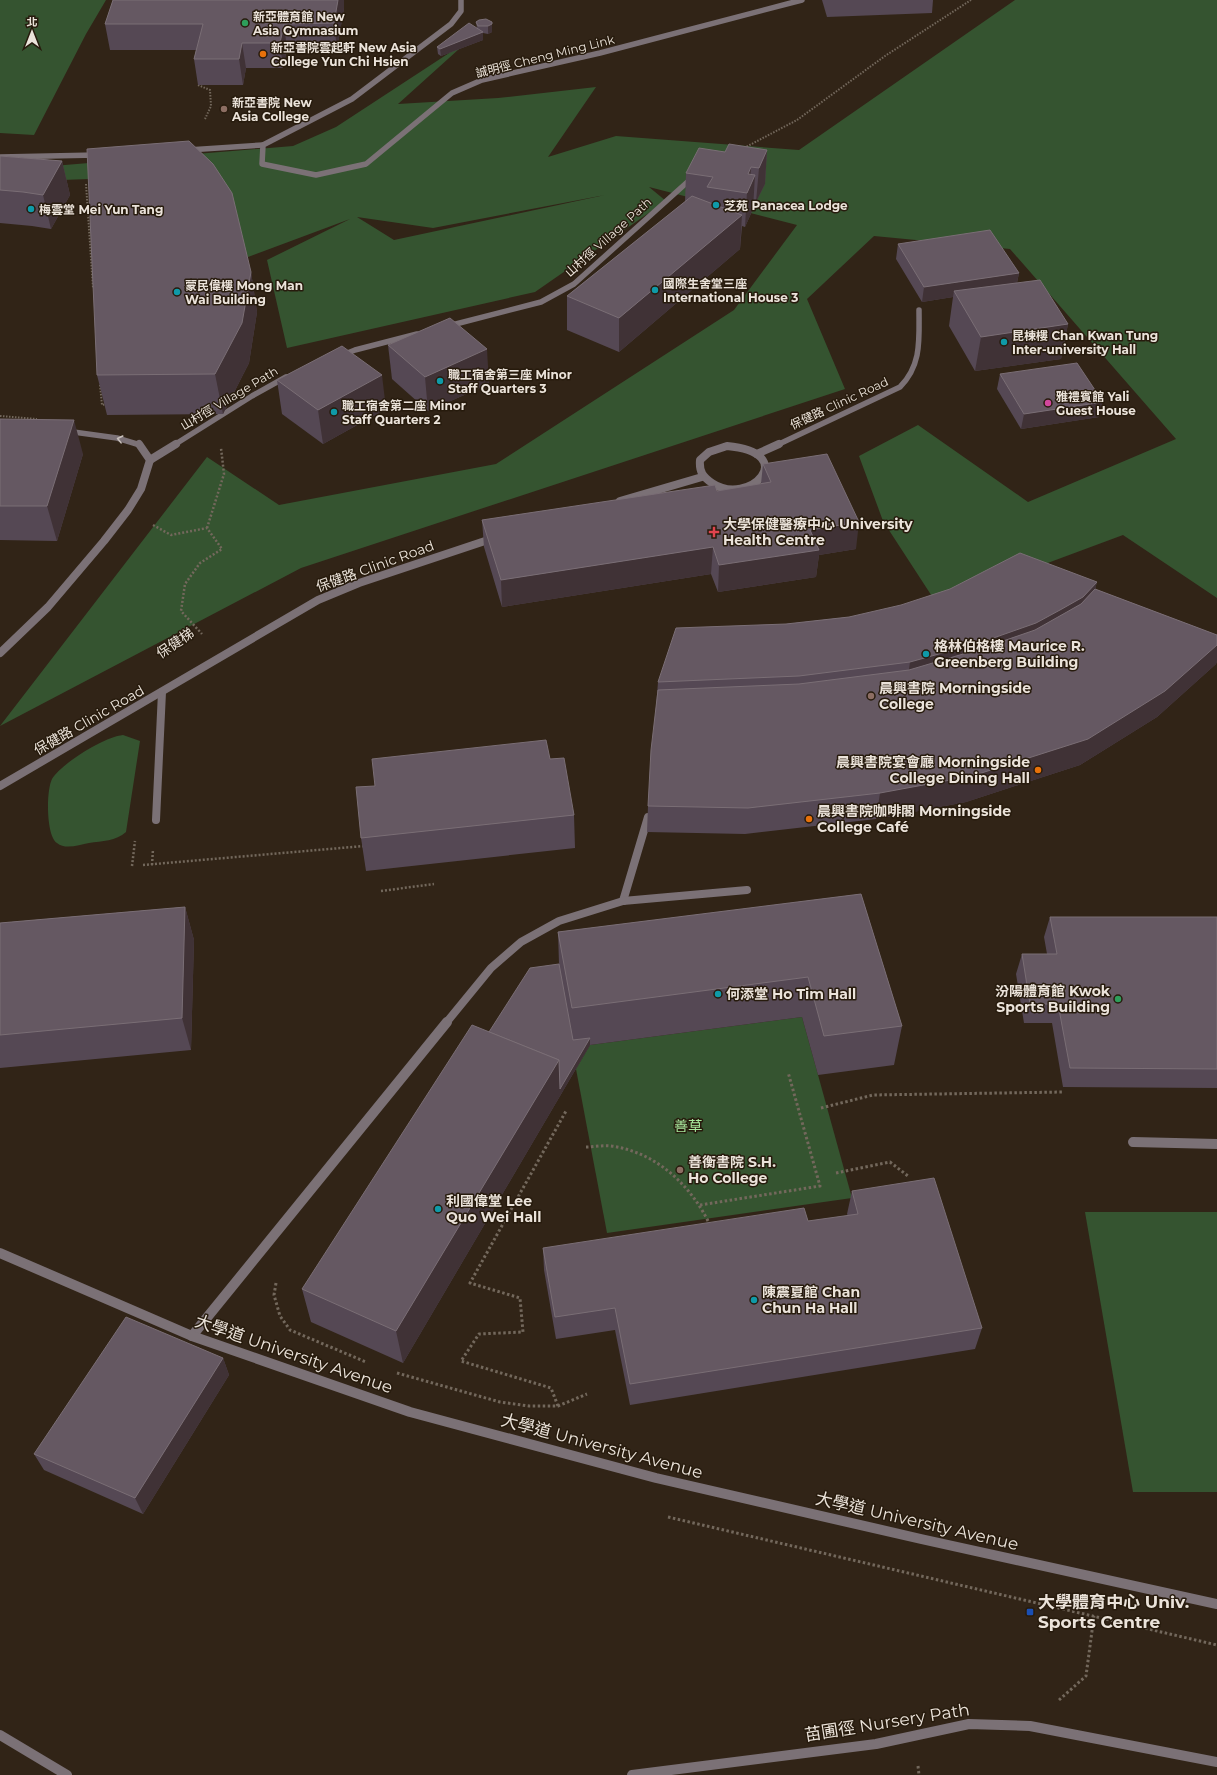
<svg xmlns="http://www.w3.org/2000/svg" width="1217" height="1775" font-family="Montserrat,'Noto Sans TC',sans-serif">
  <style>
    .green { fill: #355430; fill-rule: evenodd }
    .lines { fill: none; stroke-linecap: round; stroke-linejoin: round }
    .path-far2 { stroke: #73685c; stroke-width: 2; stroke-dasharray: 1.5 1.5; stroke-linecap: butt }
    .path-far1 { stroke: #73685c; stroke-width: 2.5; stroke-dasharray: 2 2; stroke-linecap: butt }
    .path { stroke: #73685c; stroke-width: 3; stroke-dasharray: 2.5 2.5; stroke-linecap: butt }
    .service-far2 { stroke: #7b7176; stroke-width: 5.5 }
    .service-far1 { stroke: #7b7176; stroke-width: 8 }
    .service { stroke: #7b7176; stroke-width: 10 }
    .pedestrian { stroke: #7b7176; stroke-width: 10 }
    .minor-far2 { stroke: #7b7176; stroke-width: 5.5 }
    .minor-far1 { stroke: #7b7176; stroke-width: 8 }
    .minor { stroke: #7b7176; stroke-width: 10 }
    .wall { fill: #554854 }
    .shaded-wall { fill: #403236 }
    .building { fill: #655862; stroke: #7a6e75 }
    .oneway { stroke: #c9c1bc }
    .leisure-dot { fill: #2e9e5b; stroke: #271b0d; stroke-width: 1.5 }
    .food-dot { fill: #e8710a; stroke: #271b0d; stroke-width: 1.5 }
    .education-dot { fill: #8d6e63; stroke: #271b0d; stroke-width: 1.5 }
    .culture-dot { fill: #0f9aa8; stroke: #271b0d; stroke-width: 1.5 }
    .hotel-dot { fill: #d1479c; stroke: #271b0d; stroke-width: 1.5 }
    .health-dot { fill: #e0444e; stroke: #271b0d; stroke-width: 1.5 }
    .transit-dot { fill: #1a4fb4; stroke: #271b0d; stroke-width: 1.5 }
    .labels { text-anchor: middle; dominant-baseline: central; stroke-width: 3; stroke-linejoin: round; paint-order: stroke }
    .far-poi-label { font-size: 12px; font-weight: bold; fill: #ebe3da; stroke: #271b0d; text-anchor: start }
    .far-street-label { font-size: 12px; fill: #ebe3da; stroke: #271b0d }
    .poi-label { font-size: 14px; font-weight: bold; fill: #ebe3da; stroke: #271b0d; text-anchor: start }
    .street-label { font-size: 14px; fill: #ebe3da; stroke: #271b0d }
    .park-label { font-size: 14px; fill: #a7e89d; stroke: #271b0d }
    .near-street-label { font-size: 17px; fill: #ebe3da; stroke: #271b0d }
    .near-poi-label { font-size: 17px; font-weight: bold; fill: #ebe3da; stroke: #271b0d; text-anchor: start }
  </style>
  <rect width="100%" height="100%" fill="#312417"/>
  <g class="green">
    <polygon points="0,0 106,0 86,34 34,135 0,133"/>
    <path d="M1015 0H1217V598L1123 535 937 604 883 521 859 456 918 425 1028 502 1176 439 1010 249 874 236 807 299 845 389 301 568 0 726 207 457 279 505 496 464 734 310 797 225 649 187 666 201 535 292 287 348 267 260 350 219 248 257 198 175 34 181 41 167 293 146 336 127 469 40 398 104 498 98 596 87 548 157 616 136 799 150ZM605 195 394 240 357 217 433 228Z"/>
    <path d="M123 735 140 741 126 832C116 841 102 841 89 843 79 845 65 850 57 843 46 836 46 791 52 779 62 763 104 737 123 735Z"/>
    <polygon points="802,1017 852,1198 607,1233 576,1069 590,1045"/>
    <polygon points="1085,1212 1217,1212 1217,1492 1133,1492"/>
  </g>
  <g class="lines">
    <g class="path-far2">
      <polyline points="198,85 210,90 211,106 205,119"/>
      <polyline points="744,148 797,120 885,56 971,0"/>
      <polyline points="86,184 93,288"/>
      <polyline points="100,385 102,405 107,404"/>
      <polyline points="0,416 37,419"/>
    </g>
    <g class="path-far1">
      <polyline points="153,525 171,535 207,528 222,549 200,563 185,584 181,611 202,634"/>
      <polyline points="207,528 224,474 221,448"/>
      <polyline points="143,865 364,846"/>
      <polyline points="152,865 153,849"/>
      <polyline points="132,866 135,841"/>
      <polyline points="381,891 434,884"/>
    </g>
    <g class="path">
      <polyline points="821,1108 873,1095 1064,1092"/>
      <path d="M586 1147C594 1147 602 1145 611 1146 656 1152 691 1185 710 1225"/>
      <polyline points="836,1173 890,1162 908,1176"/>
      <polyline points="700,1205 820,1186 788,1072"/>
      <polyline points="276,1283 274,1295 280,1316 290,1330 366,1362"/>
      <polyline points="397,1373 500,1402 529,1406 558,1406 587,1394"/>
      <polyline points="558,1406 551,1388 461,1361 479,1334 523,1332 520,1298 470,1283 566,1111"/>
      <polyline points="668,1517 1217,1645"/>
      <polyline points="1059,1700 1086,1676 1094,1616"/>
      <polyline points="918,1766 919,1775"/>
    </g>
    <g class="service-far2">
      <polyline points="461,0 461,11 451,24 352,99 263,145 262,164 316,175 366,164 452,93 482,80 600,53 802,0"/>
      <polyline points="448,326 541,302 574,284 693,177"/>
      <polyline points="340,356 355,350 417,334"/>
      <polyline points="174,445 252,396 286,377"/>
      <path d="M777 445 900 387C922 365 919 339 919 310"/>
    </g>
    <g class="service-far1">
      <polyline points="757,454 779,444"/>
      <polyline points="150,460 176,444"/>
      <polyline points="156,820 162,692"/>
      <polyline points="623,901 648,817"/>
      <polyline points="446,1023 491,968 521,942 559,921 623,901 747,890"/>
    </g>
    <g class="service">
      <polyline points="1133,1142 1217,1144"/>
      <polyline points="192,1336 447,1022"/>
    </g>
    <g class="pedestrian">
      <polyline points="0,1735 67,1775"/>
      <polyline points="632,1775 876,1744 969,1724 1030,1726 1217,1762"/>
    </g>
    <g class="minor-far2">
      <polyline points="188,150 263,145"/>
      <polyline points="0,157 97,155"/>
      <polyline points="66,431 117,438 140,445"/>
    </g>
    <g class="minor-far1">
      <path d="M727 446C802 453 749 508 712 483 703 477 699 472 700 460L709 452Z"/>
      <polyline points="620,501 702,477"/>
      <polyline points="0,653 48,607 104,541 128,510 141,489 150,460 139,444"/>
      <polyline points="0,786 318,600 359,583 494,538"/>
    </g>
    <polyline class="minor" points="0,1253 192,1336 410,1412 656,1478 921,1539 1217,1604"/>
  </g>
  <g class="wall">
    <polygon points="113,0 344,0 344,8 337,49 287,49 283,68 246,68 243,85 198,85 194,59 196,50 110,50 105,24"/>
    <polygon points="822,0 933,0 932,13 827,17"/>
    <polygon points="479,20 492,29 492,32 488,34 483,33 483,40 441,56 438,54 437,47 477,28 476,22"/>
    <polygon points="767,150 765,184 756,202 754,202 753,209 745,227 742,226 740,249 619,352 567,330 567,296 685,202 686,173 725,152"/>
    <polygon points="0,156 62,161 70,195 51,229 32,226 0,223"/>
    <polygon points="898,244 1019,273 1017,283 1068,324 1061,359 975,371 949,326 953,297 922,302 896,259"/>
    <polygon points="251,272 257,312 249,363 223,414 107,415 97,375"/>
    <polygon points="388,345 489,384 428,411 392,379"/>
    <polygon points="1000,374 1099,417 1021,429 997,389"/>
    <polygon points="277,380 386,409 323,444 282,414"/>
    <polygon points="0,419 83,454 57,541 0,540"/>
    <polygon points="763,464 856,549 819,555 816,577 718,592 711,574 502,607 484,547 482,520 717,491 761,484"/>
    <polygon points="1097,582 1095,589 1217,635 1217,661 1216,664 1157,717 1080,765 966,802 876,819 745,834 647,832 648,806 658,682 786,624 849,617"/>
    <polygon points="550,759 574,815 575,848 366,871 361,838 375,786"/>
    <polygon points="861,894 902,1026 894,1065 818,1075 802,1017 590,1045 560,1096 403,1363 311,1322 302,1289 489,1032 559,964 558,932"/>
    <polygon points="185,907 194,940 191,1050 0,1068 0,923"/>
    <polygon points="1050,917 1217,917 1217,1088 1063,1087 1052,1023 1024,1023 1016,974 1022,954 1047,954 1044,937"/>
    <polygon points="852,1191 982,1328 975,1349 630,1405 615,1330 556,1339 544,1270 543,1248 808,1221 848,1216 847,1214"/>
    <polygon points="223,1358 229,1375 143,1514 44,1470 34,1454"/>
  </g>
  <g class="shaded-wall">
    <polygon points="338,0 344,0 344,8 337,49 334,23"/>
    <polygon points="492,22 492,32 488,34 488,26"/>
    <polygon points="284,24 287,49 283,68 280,43"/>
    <polygon points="483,32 483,40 441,56 440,49"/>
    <polygon points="242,43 246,68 243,85 239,59"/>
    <polygon points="767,150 765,184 756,202 759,168"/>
    <polygon points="62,161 70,195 51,229 43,195"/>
    <polygon points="751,167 750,187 755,175 753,209 745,227 748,174"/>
    <polygon points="742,215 740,249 619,352 619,318"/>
    <polygon points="251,272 257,312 249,363 223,414 215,374"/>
    <polygon points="1019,273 1016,287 954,291 953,297 922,302 924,287"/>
    <polygon points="1068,324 1061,359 975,371 981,337"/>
    <polygon points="487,349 489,384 428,411 425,377"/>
    <polygon points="382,375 386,409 323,444 318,410"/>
    <polygon points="1103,402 1099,417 1021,429 1024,414"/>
    <polygon points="74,420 83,454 57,541 47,506"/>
    <polygon points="859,522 856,549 819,555 816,577 718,592 719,565 810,530"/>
    <polygon points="713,547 711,574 502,607 501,580"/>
    <polygon points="1097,582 1088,616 905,696 910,662"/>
    <polygon points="1217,645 1217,661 1216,664 1157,717 1080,765 966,802 876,819 880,793"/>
    <polygon points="185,907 194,940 191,1050 182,1018"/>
    <polygon points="590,1038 590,1045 560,1096 403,1363 396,1331 559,1060"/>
    <polygon points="223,1358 229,1375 143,1514 135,1498"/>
  </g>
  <g class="building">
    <polygon points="113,0 338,0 334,23 284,24 280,43 242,43 239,59 194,59 203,24 105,24"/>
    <polygon points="486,19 492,22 492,24 488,26 478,26 476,22 479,20"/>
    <polygon points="469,23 483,32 440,49 437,47"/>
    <polygon points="189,141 213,164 232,193 251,272 242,323 215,374 97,375 87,149"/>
    <polygon points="729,144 767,150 759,168 751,167 748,174 755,175 747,193 707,187 713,177 686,173 699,148 725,152"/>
    <polygon points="0,156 62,161 43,195 23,192 0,190"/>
    <polygon points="692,196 742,215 619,318 567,296"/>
    <polygon points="990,230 1019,273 924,287 898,244"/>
    <polygon points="1040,280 1068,324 981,337 954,291"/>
    <polygon points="450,318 487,349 425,377 388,345"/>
    <polygon points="342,346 382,375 318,410 277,380"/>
    <polygon points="1077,363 1103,402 1024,414 1000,374"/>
    <polygon points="0,419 74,420 47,506 0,506"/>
    <polygon points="827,454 859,522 810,530 819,550 719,565 713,547 501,580 482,520 715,485 717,491 771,482 763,464"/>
    <polygon points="1020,553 1097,582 1083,597 1060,610 1036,623 982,642 910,662 799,676 658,682 676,628 786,624 849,617 901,605 950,589"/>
    <polygon points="1095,589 1217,635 1217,645 1165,691 1088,739 972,776 880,793 748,808 648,806 651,750 658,690 799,684 909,670 980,649 1035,630 1081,604"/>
    <polygon points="546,740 550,759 564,758 574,815 361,838 356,787 375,786 372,759"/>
    <polygon points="861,894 902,1026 824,1036 808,977 572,1008 558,932"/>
    <polygon points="185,907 182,1018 0,1035 0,923"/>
    <polygon points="1050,917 1217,917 1217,1069 1070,1068 1058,1004 1030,1004 1022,954 1057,954"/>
    <polygon points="559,964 573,1040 590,1038 560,1089 559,1060 489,1032 530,968"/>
    <polygon points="472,1025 559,1060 396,1331 302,1289"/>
    <polygon points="934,1178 982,1328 630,1384 615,1308 555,1317 543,1248 804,1208 808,1221 858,1214 852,1191"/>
    <polygon points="126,1317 223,1358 135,1498 34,1454"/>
  </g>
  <defs><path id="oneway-chevron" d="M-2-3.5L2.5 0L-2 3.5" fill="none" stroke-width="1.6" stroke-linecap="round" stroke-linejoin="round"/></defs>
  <use class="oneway" href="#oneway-chevron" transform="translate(120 439) rotate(-166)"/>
  <g class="leisure-dot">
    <circle cx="245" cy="23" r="4"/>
    <circle cx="1118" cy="999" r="4"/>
  </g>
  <g class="food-dot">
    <circle cx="263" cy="54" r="4"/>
    <circle cx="1038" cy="770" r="4"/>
    <circle cx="809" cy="819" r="4"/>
  </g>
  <g class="education-dot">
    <circle cx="224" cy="109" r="4"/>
    <circle cx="871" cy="696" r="4"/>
    <circle cx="680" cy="1170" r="4"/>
  </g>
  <g class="culture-dot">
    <circle cx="716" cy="205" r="4"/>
    <circle cx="31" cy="209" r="4"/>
    <circle cx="655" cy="290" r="4"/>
    <circle cx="177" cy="292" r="4"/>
    <circle cx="1004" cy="342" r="4"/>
    <circle cx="440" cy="381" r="4"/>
    <circle cx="334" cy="412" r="4"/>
    <circle cx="926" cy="654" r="4"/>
    <circle cx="718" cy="994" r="4"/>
    <circle cx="438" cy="1209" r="4"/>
    <circle cx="754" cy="1300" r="4"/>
  </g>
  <circle class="hotel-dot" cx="1048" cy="403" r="4"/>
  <path class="health-dot" d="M712 526h4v4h4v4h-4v4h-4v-4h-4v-4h4z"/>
  <rect class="transit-dot" x="1026" y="1608" width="8" height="8" rx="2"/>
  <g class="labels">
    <g class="far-poi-label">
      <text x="253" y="16">新亞體育館 New<tspan x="253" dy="14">Asia Gymnasium</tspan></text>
      <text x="271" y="47">新亞書院雲起軒 New Asia<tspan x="271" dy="14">College Yun Chi Hsien</tspan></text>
      <text x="232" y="102">新亞書院 New<tspan x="232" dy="14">Asia College</tspan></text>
      <text x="724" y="205">芝苑 Panacea Lodge</text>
      <text x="39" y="209">梅雲堂 Mei Yun Tang</text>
      <text x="663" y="283">國際生舍堂三座<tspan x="663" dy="14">International House 3</tspan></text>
      <text x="185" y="285">蒙民偉樓 Mong Man<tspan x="185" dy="14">Wai Building</tspan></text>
      <text x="1012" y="335">昆棟樓 Chan Kwan Tung<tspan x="1012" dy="14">Inter-university Hall</tspan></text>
      <text x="448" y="374">職工宿舍第三座 Minor<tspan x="448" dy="14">Staff Quarters 3</tspan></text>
      <text x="1056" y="396">雅禮賓館 Yali<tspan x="1056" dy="14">Guest House</tspan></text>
      <text x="342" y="405">職工宿舍第二座 Minor<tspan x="342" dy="14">Staff Quarters 2</tspan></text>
    </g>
    <g class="far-street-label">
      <text transform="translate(545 56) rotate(-14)">誠明徑 Cheng Ming Link</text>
      <text transform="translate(608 237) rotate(-42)">山村徑 Village Path</text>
      <text transform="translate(229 398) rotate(-31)">山村徑 Village Path</text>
      <text transform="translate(839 403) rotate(-25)">保健路 Clinic Road</text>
    </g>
    <g class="poi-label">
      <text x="723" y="524">大學保健醫療中心 University<tspan x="723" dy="16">Health Centre</tspan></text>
      <text x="934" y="646">格林伯格樓 Maurice R.<tspan x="934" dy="16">Greenberg Building</tspan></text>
      <text x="879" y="688">晨興書院 Morningside<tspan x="879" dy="16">College</tspan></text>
      <text x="1030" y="762" text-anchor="end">晨興書院宴會廳 Morningside<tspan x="1030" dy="16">College Dining Hall</tspan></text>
      <text x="817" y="811">晨興書院咖啡閣 Morningside<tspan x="817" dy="16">College Café</tspan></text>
      <text x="1110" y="991" text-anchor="end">汾陽體育館 Kwok<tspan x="1110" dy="16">Sports Building</tspan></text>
      <text x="726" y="994">何添堂 Ho Tim Hall</text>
      <text x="688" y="1162">善衡書院 S.H.<tspan x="688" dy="16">Ho College</tspan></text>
      <text x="446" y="1201">利國偉堂 Lee<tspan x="446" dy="16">Quo Wei Hall</tspan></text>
      <text x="762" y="1292">陳震夏館 Chan<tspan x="762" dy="16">Chun Ha Hall</tspan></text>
    </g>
    <g class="street-label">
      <text transform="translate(375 566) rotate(-20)">保健路 Clinic Road</text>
      <text transform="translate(175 643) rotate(-34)">保健梯</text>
      <text transform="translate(89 720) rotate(-30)">保健路 Clinic Road</text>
    </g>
    <g class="park-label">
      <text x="688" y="1126">善草</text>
    </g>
    <g class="near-street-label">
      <text transform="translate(294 1354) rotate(19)">大學道 University Avenue</text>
      <text transform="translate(602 1446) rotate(15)">大學道 University Avenue</text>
      <text transform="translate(917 1521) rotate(13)">大學道 University Avenue</text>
      <text transform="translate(887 1722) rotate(-9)">苗圃徑 Nursery Path</text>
    </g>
    <g class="near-poi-label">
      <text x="1038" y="1602">大學體育中心 Univ.<tspan x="1038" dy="20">Sports Centre</tspan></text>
    </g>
  </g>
  <g transform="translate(32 32)" stroke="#271b0d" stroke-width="3" paint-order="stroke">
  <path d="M0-3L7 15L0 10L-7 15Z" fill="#ebe3da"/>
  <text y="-6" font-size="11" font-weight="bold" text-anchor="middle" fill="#ebe3da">北</text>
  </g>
</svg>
